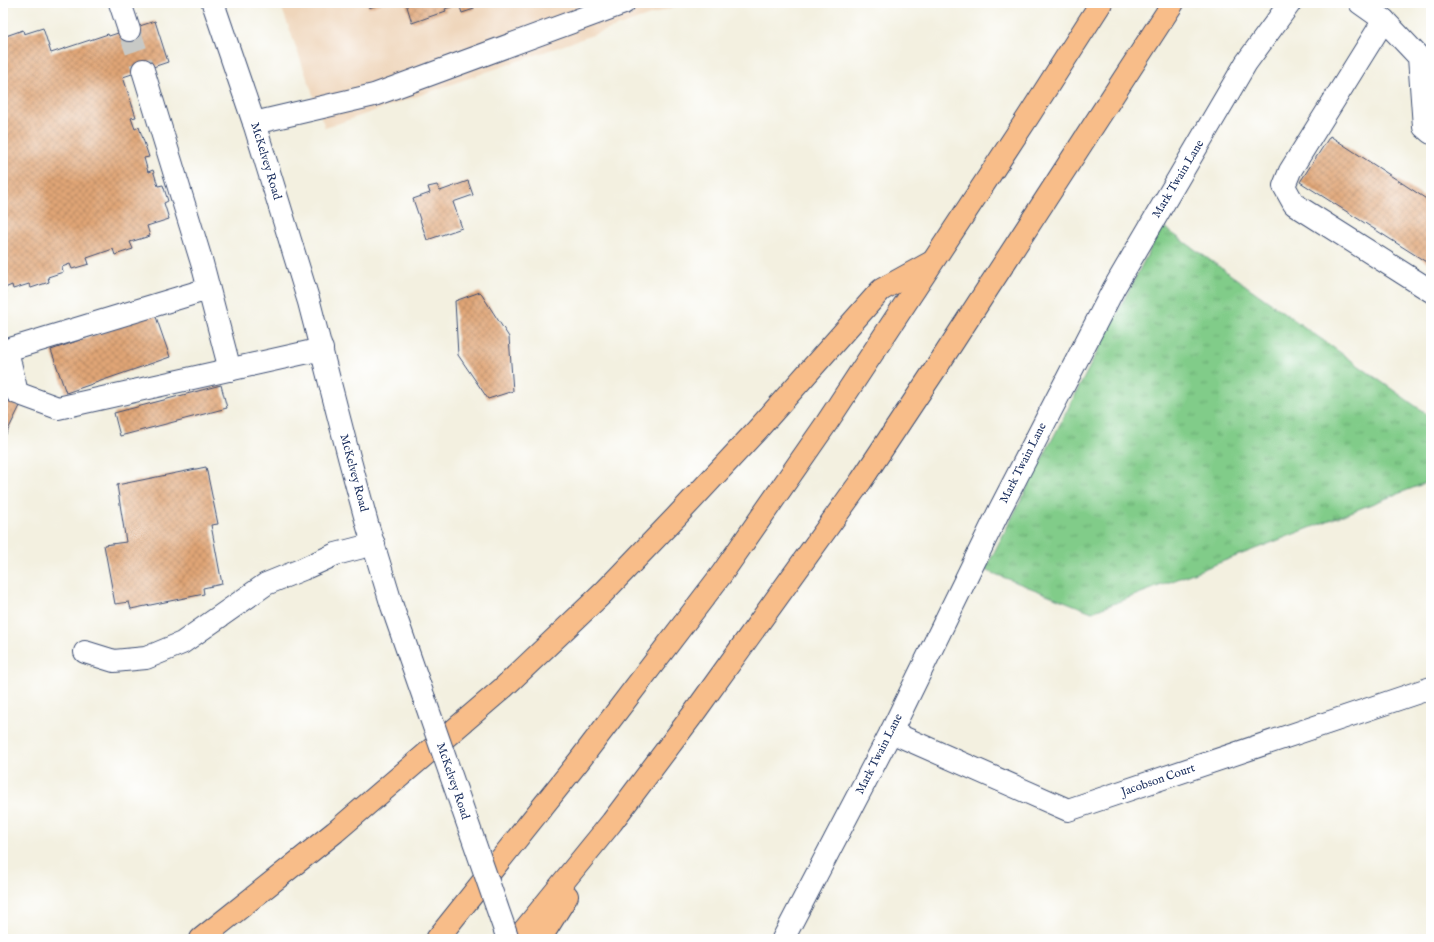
<svg xmlns="http://www.w3.org/2000/svg" width="1434" height="942" font-family="'IM FELL English',serif">
  <style>
    .built { fill: #efd6bb }
    .grass { fill: url(#grass-tufts); stroke: #4e7e74 }
    .building { fill: url(#building-cross-hatch) }
    .lines { fill: none; stroke-linecap: round; stroke-linejoin: round }
    .minor-tunnel { stroke: #c8c9c6; stroke-width: 22; stroke-dasharray: 22 11; stroke-linecap: butt }
    .minor-casing { stroke: #3b4c72; stroke-width: 24 }
    .highway-casing { stroke: #3b4c72; stroke-width: 24 }
    .minor { stroke: #fff; stroke-width: 22 }
    .highway { stroke: #f8bd89; stroke-width: 22 }
    .minor-bridge-casing { stroke: #3b4c72; stroke-width: 24; stroke-linecap: butt }
    .minor-bridge { stroke: #fff; stroke-width: 22 }
    .labels { text-anchor: middle; dominant-baseline: central; stroke-width: 3; stroke-linejoin: round; paint-order: stroke }
    .street-label { font-size: 12px; fill: #1b2f5e; stroke: #fff }
  </style>
  <defs>
    <pattern id="grass-tufts" width="24" height="20" patternUnits="userSpaceOnUse"><rect width="24" height="20" fill="#81cc89"/><path d="M3 7l-1-3M5 7V3M7 7l1-3M15 17l-1-3M17 17v-4M19 17l1-3" fill="none" stroke="#69a673"/></pattern>
    <pattern id="building-cross-hatch" width="8" height="8" patternUnits="userSpaceOnUse"><rect width="8" height="8" fill="#e0a576"/><path d="M0 0l8 8M0 8l8-8" fill="none" stroke="#b58764"/></pattern>
  </defs>
  <rect width="100%" height="100%" fill="#fff"/>
  <filter id="ink" filterUnits="userSpaceOnUse"><feTurbulence type="fractalNoise" baseFrequency=".025" numOctaves="2"/><feDisplacementMap in="SourceGraphic" scale="8" xChannelSelector="R" yChannelSelector="G"/><feConvolveMatrix kernelMatrix="1 2 1 2 8 2 1 2 1" color-interpolation-filters="sRGB"/></filter>
  <filter id="wash" filterUnits="userSpaceOnUse"><feTurbulence type="fractalNoise" baseFrequency=".012" numOctaves="4" result="noise"/><feDisplacementMap in="SourceGraphic" scale="16" xChannelSelector="R" yChannelSelector="G"/><feGaussianBlur stdDeviation="0.9" result="paint"/><feColorMatrix in="noise" values="0 0 0 0 0 0 0 0 0 0 0 0 0 0 0 0 0 1.4 0 .05"/><feComposite in="paint" operator="in"/></filter>
  <g filter="url(#wash)">
    <rect width="100%" height="100%" fill="#f3f0e0"/>
    <polygon class="built" points="280,3 685,3 325,128"/>
    <polygon class="grass" points="1162,226 1431,417 1431,481 1092,612 985,570"/>
    <g id="blocks">
      <g class="building">
        <polygon points="367,3 382,3 369,8"/>
        <polygon points="406,3 472,3 474,9 462,13 459,4 445,9 446,11 412,23"/>
        <polygon points="155,21 168,62 123,77 136,117 131,118 135,129 139,127 149,157 144,158 148,172 153,170 158,186 163,185 168,201 164,203 169,219 147,226 150,236 130,242 133,249 115,255 113,249 87,258 89,264 72,269 70,264 62,267 63,272 48,277 49,282 31,288 29,284 13,289 12,285 5,288 6,293 3,294 3,37 23,30 24,34 43,28 51,53 108,34 109,36"/>
        <polygon points="1330,136 1431,202 1431,265 1300,182"/>
        <polygon points="468,181 473,195 453,202 462,228 427,240 413,199 430,193 428,187 437,185 440,191"/>
        <polygon points="480,292 509,337 513,391 488,399 458,355 455,301"/>
        <polygon points="155,314 170,357 66,393 51,350"/>
        <polygon points="221,385 227,408 120,436 114,413"/>
        <polygon points="3,398 20,406 3,440"/>
        <polygon points="206,467 218,524 211,525 222,584 203,588 204,594 131,609 129,602 115,604 104,545 126,542 117,485"/>
      </g>
    </g>
  </g>
  <g filter="url(#ink)">
    <use href="#blocks" fill-opacity="0" stroke="#3b4c72" stroke-width="1"/>
    <g class="lines">
      <polyline class="minor-tunnel" points="129,30 143,70"/>
      <g class="minor-casing">
        <g id="minor">
          <polyline points="120,3 129,30"/>
          <polyline points="213,3 254,123 309,302 349,457 368,527 392,606 424,698"/>
          <polyline points="1360,3 1384,20 1419,57 1424,127 1431,133"/>
          <polyline points="1384,20 1290,171 1284,186 1294,204 1431,291"/>
          <polyline points="143,70 202,263 230,370"/>
          <polyline points="254,123 374,95 624,3"/>
          <polyline points="208,289 7,350 17,393 58,408 322,349"/>
          <polyline points="85,652 114,661 146,658 182,643 266,584 303,569 336,554 374,544"/>
          <polyline points="891,732 1068,810 1431,688"/>
          <polyline points="783,939 891,732 1000,509 1114,288 1246,63 1290,3"/>
        </g>
      </g>
      <g class="highway-casing">
        <g id="highway">
          <polyline points="201,939 335,832 503,688 603,593 676,517 758,429 881,290 930,263"/>
          <polyline points="437,939 579,761 721,575 826,424 1028,117 1101,3"/>
          <polyline points="517,939 612,822 694,713 861,481 940,362 1173,3"/>
          <polyline points="540,939 567,896"/>
        </g>
      </g>
      <use href="#minor" class="minor"/>
      <use href="#highway" class="highway"/>
      <g class="minor-bridge-casing">
        <polyline id="minor-bridge" points="424,698 508,939"/>
      </g>
      <use href="#minor-bridge" class="minor-bridge"/>
    </g>
  </g>
  <g class="labels">
    <g class="street-label">
      <text transform="translate(266 161) rotate(73)">McKelvey Road</text>
      <text transform="translate(1178 179) rotate(-59)">Mark Twain Lane</text>
      <text transform="translate(1023 463) rotate(-63)">Mark Twain Lane</text>
      <text transform="translate(354 473) rotate(75)">McKelvey Road</text>
      <text transform="translate(879 754) rotate(-63)">Mark Twain Lane</text>
      <text transform="translate(1158 780) rotate(-19)">Jacobson Court</text>
      <text transform="translate(453 781) rotate(71)">McKelvey Road</text>
    </g>
  </g>
  <rect width="1434" height="942" fill="none" stroke="#fff" stroke-width="16"/>
</svg>
